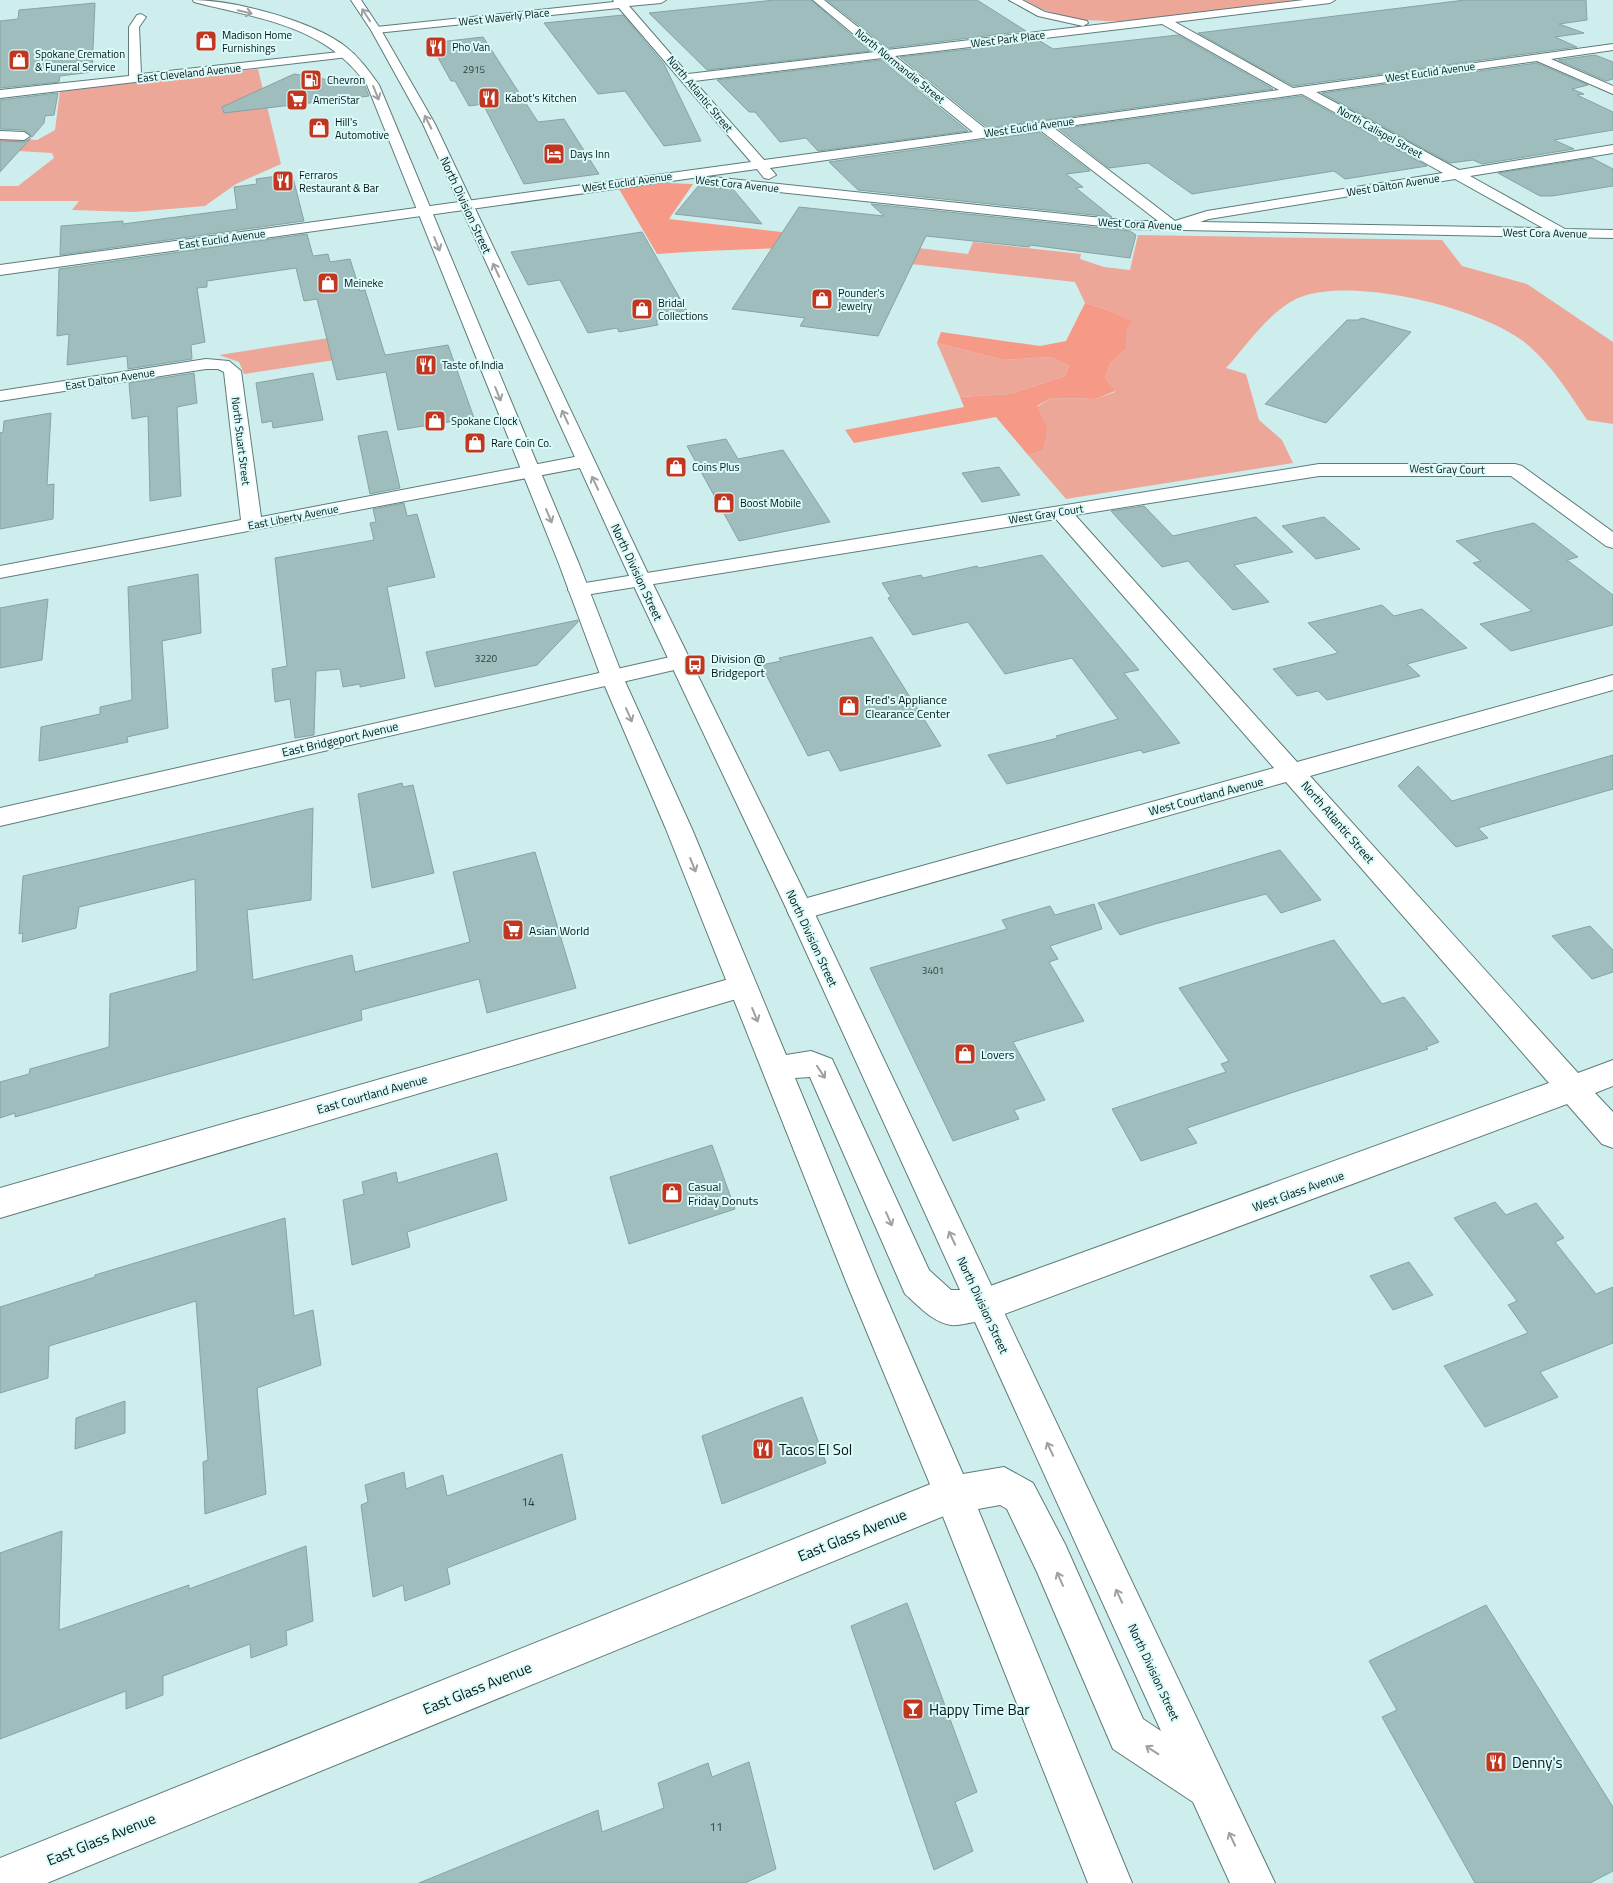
<svg xmlns="http://www.w3.org/2000/svg" width="1613" height="1883" font-family="'Titillium Web',sans-serif">
  <style>
    .green { fill: #eca799 }
    .forest { fill: #f79987 }
    .building { fill: #9ebdbc; stroke: #85a3a2 }
    .lines { fill: none; stroke-linecap: round; stroke-linejoin: round }
    .minor-casing { stroke: #5e7b7b; stroke-width: 2 }
    .tertiary-casing { stroke: #5e7b7b; stroke-width: 2 }
    .primary-casing { stroke: #5e7b7b; stroke-width: 2 }
    .minor { fill: #fff; fill-rule: evenodd }
    .tertiary { fill: #fff; fill-rule: evenodd }
    .primary { fill: #fff; fill-rule: evenodd }
    .oneway { stroke: #9da1a1 }
    .labels { text-anchor: middle; dominant-baseline: central; stroke-width: 4; stroke-linejoin: round; paint-order: stroke }
    .number-label { font-size: 10px; fill: #2e3f3f }
    .far-street-label { font-size: 11px; fill: #091515; stroke: #dbfbfb }
    .far-poi-label { font-size: 11px; fill: #091515; stroke: #dbfbfb; text-anchor: start }
    .street-label { font-size: 12px; fill: #091515; stroke: #dbfbfb }
    .poi-label { font-size: 12px; fill: #091515; stroke: #dbfbfb; text-anchor: start }
    .near-number-label { font-size: 12px; fill: #2e3f3f }
    .near-poi-label { font-size: 15px; fill: #091515; stroke: #dbfbfb; text-anchor: start }
    .near-street-label { font-size: 15px; fill: #091515; stroke: #dbfbfb }
  </style>
  <rect width="100%" height="100%" fill="#ceeeed"/>
  <g class="green">
    <path d="M1025 0H1304C1269 4 1233 9 1197 13 1140 20 1076 32 1025 0Z"/>
    <polygon points="258,69 281,164 236,184 205,206 134,212 72,210 79,201 0,201 0,186 18,186 54,158 52,153 0,150 0,138 37,140 55,130 60,91"/>
    <path d="M1138 235 1442 240 1462 266 1527 284 1613 342V424L1587 420C1569 393 1553 367 1528 345 1486 308 1347 274 1296 299 1268 313 1247 345 1226 368L1246 374 1259 420 1282 440 1293 463 1066 499 1028 455 1044 450 1048 429 1037 407 1051 398 1096 399 1115 392 1105 378 1110 364 1126 349V332L1131 321 1110 311 1085 303 1075 282 902 263 893 245 968 254 973 242 1081 254 1080 259 1104 267 1130 270Z"/>
    <polygon points="348,335 354,357 244,374 239,362 219,355"/>
    <polygon points="937,343 1004,360 1051,357 1069,366 1065,376 1010,394 960,397"/>
  </g>
  <g class="forest">
    <path d="M667 183 693 184 669 219 893 245C815 248 736 248 657 254L619 189Z"/>
    <polygon points="1085,303 1110,311 1132,321 1126,332 1126,349 1110,364 1105,378 1115,391 1096,399 1051,398 1037,406 1048,429 1044,450 1028,455 996,417 854,443 845,430 964,407 960,397 1010,394 1065,376 1069,366 1051,357 1004,360 937,343 941,332 1040,346 1066,341"/>
  </g>
  <g class="building">
    <polygon points="775,0 811,0 870,51 707,70 649,13"/>
    <polygon points="827,0 977,0 1026,31 888,48"/>
    <polygon points="1465,0 1586,0 1587,20 1559,24 1584,33 1555,37 1577,47 1293,86 1198,33"/>
    <polygon points="95,3 92,72 60,76 59,82 0,88 0,21 18,19 19,10"/>
    <polygon points="623,15 664,64 701,141 664,146 625,91 598,94 544,23"/>
    <polygon points="1178,35 1273,89 988,128 900,57 1040,41 1053,49"/>
    <polygon points="483,37 538,122 564,119 599,174 524,184 483,104 469,106 455,81 451,81 430,43"/>
    <polygon points="1595,55 1613,62 1613,79 1606,81 1558,60"/>
    <polygon points="881,60 968,131 818,151 806,138 780,142 755,112 749,112 717,80"/>
    <polygon points="1537,63 1588,85 1572,89 1584,94 1577,95 1613,112 1613,130 1554,140 1574,149 1482,164 1473,160 1450,163 1322,93"/>
    <polygon points="294,74 365,86 369,96 224,113 222,107"/>
    <polygon points="58,93 54,115 45,116 44,123 32,137 24,130 0,129 0,100"/>
    <polygon points="1302,96 1427,166 1345,179 1334,171 1192,194 1148,163 1109,168 1059,129"/>
    <polygon points="1039,132 1090,171 1066,174 1083,187 1076,188 1112,217 858,190 829,162"/>
    <polygon points="31,138 0,172 0,141 24,142"/>
    <polygon points="1592,158 1613,169 1613,186 1552,196 1540,196 1498,173"/>
    <polygon points="292,174 304,221 60,255 61,226 123,221 123,224 237,209 234,187 257,184 256,179"/>
    <polygon points="705,178 707,178 703,182 711,187 733,189 762,224 675,214"/>
    <polygon points="871,204 1130,231 1136,235 1130,258 1030,245 1029,247 926,236 878,336 800,326 805,318 732,309 799,207 884,216"/>
    <polygon points="642,232 690,316 656,321 658,325 619,332 617,328 588,333 560,280 528,285 511,252"/>
    <polygon points="307,234 313,256 328,254 330,262 350,259 360,291 365,290 385,355 448,345 474,418 398,430 386,372 337,380 317,299 304,301 296,268 207,281 207,287 197,288 205,342 191,345 192,359 128,369 127,356 67,365 69,334 57,336 59,269"/>
    <polygon points="1362,318 1411,332 1326,423 1265,404 1347,320 1358,320"/>
    <polygon points="194,373 197,403 177,407 181,496 150,501 148,416 132,419 129,383"/>
    <polygon points="313,373 323,420 273,428 272,421 262,423 256,383"/>
    <polygon points="51,413 47,485 54,484 53,519 0,529 0,433 3,432 4,421"/>
    <polygon points="387,431 400,488 370,494 358,436"/>
    <polygon points="726,439 738,459 783,450 830,522 739,541 687,446"/>
    <polygon points="999,467 1020,495 982,502 962,473"/>
    <polygon points="404,503 407,516 417,514 435,577 387,587 405,678 360,687 360,684 343,687 340,669 316,671 314,735 295,738 290,699 275,702 272,669 287,666 275,558 374,540 370,523 376,522 373,509"/>
    <polygon points="1144,506 1173,536 1256,517 1293,552 1234,565 1269,602 1233,610 1188,561 1162,567 1111,511"/>
    <polygon points="1324,517 1360,549 1316,559 1282,526"/>
    <polygon points="1534,523 1578,557 1567,560 1613,595 1613,625 1511,651 1480,624 1532,611 1473,563 1481,561 1456,541"/>
    <polygon points="1042,555 1139,670 1124,673 1180,743 1143,753 1141,750 1007,784 988,755 1058,738 1056,736 1118,719 1072,658 1005,674 968,622 913,635 888,598 891,597 882,583 921,575 923,578 977,566 979,568"/>
    <polygon points="198,574 201,633 162,641 168,728 127,737 128,742 39,761 41,727 100,714 100,707 132,700 128,587"/>
    <polygon points="48,599 42,660 0,668 0,608"/>
    <polygon points="1382,605 1394,616 1422,609 1467,648 1407,664 1420,676 1327,700 1318,691 1297,696 1273,669 1338,653 1308,623"/>
    <polygon points="578,620 578,622 537,665 435,687 426,652"/>
    <polygon points="872,637 941,746 840,771 829,750 808,756 761,665 781,661 779,658"/>
    <polygon points="1613,755 1613,789 1478,828 1488,838 1456,847 1398,786 1418,766 1452,801"/>
    <polygon points="402,783 403,787 413,785 434,873 372,888 358,794"/>
    <polygon points="313,808 311,900 247,910 253,980 352,955 355,972 470,942 453,872 535,852 576,988 487,1013 479,979 361,1010 362,1020 15,1117 15,1113 0,1118 0,1082 29,1074 30,1069 109,1047 110,994 197,971 195,879 79,907 76,928 22,942 23,933 19,934 23,876"/>
    <polygon points="1280,850 1321,900 1281,913 1266,894 1155,924 1120,935 1098,903"/>
    <polygon points="1094,904 1102,929 1050,946 1058,959 1049,962 1084,1021 1013,1042 1045,1100 1014,1110 1019,1119 953,1141 870,968 1007,929 1002,920 1050,906 1055,915"/>
    <polygon points="1590,926 1613,950 1613,972 1592,979 1552,936"/>
    <polygon points="1334,940 1382,1004 1404,997 1439,1042 1426,1047 1428,1049 1294,1092 1187,1128 1197,1143 1141,1161 1112,1109 1226,1072 1221,1064 1229,1061 1179,988"/>
    <polygon points="712,1145 735,1209 629,1244 610,1177"/>
    <polygon points="497,1153 507,1200 407,1232 410,1247 352,1265 343,1200 364,1194 362,1182 396,1172 398,1183"/>
    <polygon points="1495,1202 1506,1215 1536,1203 1564,1238 1555,1242 1596,1294 1613,1287 1613,1343 1540,1372 1558,1397 1485,1427 1444,1366 1528,1333 1508,1305 1517,1301 1454,1218"/>
    <polygon points="285,1218 294,1316 313,1310 321,1365 257,1388 266,1494 205,1514 203,1462 208,1460 196,1301 49,1346 48,1378 0,1393 0,1307 95,1277 95,1275"/>
    <polygon points="1409,1262 1433,1295 1393,1310 1370,1276"/>
    <polygon points="802,1397 826,1463 722,1504 702,1436"/>
    <polygon points="125,1401 125,1433 75,1449 76,1418"/>
    <polygon points="562,1454 576,1519 447,1568 450,1584 405,1601 403,1585 373,1597 361,1505 368,1502 365,1485 404,1472 406,1489 443,1475 447,1496"/>
    <polygon points="62,1531 59,1630 189,1585 189,1589 306,1546 313,1621 286,1631 287,1645 251,1658 250,1644 163,1676 163,1695 126,1709 126,1691 0,1739 0,1553"/>
    <polygon points="907,1603 977,1792 955,1802 973,1851 934,1870 851,1626"/>
    <polygon points="1486,1605 1613,1807 1613,1871 1590,1883 1475,1883 1382,1717 1397,1710 1369,1661"/>
    <polygon points="749,1762 776,1869 745,1883 419,1883 598,1810 602,1832 664,1808 658,1783 708,1763 712,1777"/>
  </g>
  <g class="lines">
    <g class="minor-casing">
      <g id="minor">
        <path d="M613 0H666L661 3 629 6 688 74 875 52 813 0H824L887 50 1304 0H1335L1330 3 1175 22 1293 88 1613 44V50L1551 59 1613 86V94L1537 61 1316 92 1459 170 1613 145V153L1470 176 1565 229 1613 230V238L1131 229 712 185 705 181 712 177 1131 221H1158L1040 130 770 168 776 175 769 179 764 178 757 169 0 275V265L751 162 619 8 376 33 371 30 376 27 614 2ZM1162 24 1279 90 987 130 895 56ZM882 58 973 132 764 160 694 81ZM1302 94 1443 173 1207 211 1175 221 1054 128ZM1455 179 1543 228 1200 222 1209 219Z"/>
        <polygon points="1009,0 1022,0 1045,12 1087,21 1088,23 1083,26 1038,16"/>
        <polygon points="141,14 146,17 139,27 141,74 348,51 354,54 348,57 0,98 0,90 129,76 129,27 137,15"/>
        <polygon points="0,131 24,132 30,136 24,140 0,139"/>
        <polygon points="206,359 229,361 241,371 261,517 585,455 592,457 594,461 592,465 585,467 0,578 0,566 241,520 224,372 218,369 206,369 0,401 0,391"/>
        <polygon points="1319,464 1515,464 1522,466 1613,532 1613,548 1606,546 1511,476 1319,476 1075,515 1297,762 1613,675 1613,690 1310,776 1578,1073 1613,1060 1613,1086 1595,1093 1613,1112 1613,1148 1602,1144 1567,1104 983,1322 971,1317 966,1305 971,1293 1549,1083 1286,782 800,920 790,917 787,910 790,903 800,900 1274,768 1056,519 579,596 572,595 568,590 572,585 579,584"/>
        <polygon points="743,975 753,978 757,986 753,994 0,1218 0,1188"/>
        <polygon points="953,1475 966,1481 972,1494 966,1507 47,1883 0,1883 0,1858"/>
      </g>
    </g>
    <g class="tertiary-casing">
      <polygon id="tertiary" points="679,655 687,657 690,662 687,667 0,826 0,808"/>
    </g>
    <g class="primary-casing">
      <path id="primary" d="M193 0C234 0 313 21 346 47 360 58 369 71 379 85L579 564 623 677 692 829 786 1055 811 1051 832 1059 929 1270 951 1290H960L787 910 631 580 423 124 371 30 351 0H361L381 30 435 124 651 580 813 910 1275 1883H1230L1193 1802 1113 1749 1037 1572 1007 1509 1000 1505 978 1509 1132 1883H1088L934 1494 847 1284 666 829 601 677 559 564 367 85C325 25 260 19 194 2ZM810 1077 905 1294C918 1305 932 1322 951 1325 958 1326 967 1323 975 1322L1161 1731 1143 1719 1065 1544 1033 1483 1004 1467 963 1474 879 1281 795 1078Z"/>
    </g>
    <use href="#minor" class="minor"/>
    <use href="#tertiary" class="tertiary"/>
    <use href="#primary" class="primary"/>
  </g>
  <defs><path id="oneway-shaft" d="M-6 0H5M1.5-3L5.5 0L1.5 3" fill="none" stroke-width="1.6" stroke-linecap="round" stroke-linejoin="round" transform="scale(1.25)"/></defs>
  <g class="oneway">
    <use href="#oneway-shaft" transform="translate(245 12) rotate(14)"/>
    <use href="#oneway-shaft" transform="translate(366 15) rotate(-123)"/>
    <use href="#oneway-shaft" transform="translate(376 93) rotate(68)"/>
    <use href="#oneway-shaft" transform="translate(428 122) rotate(-117)"/>
    <use href="#oneway-shaft" transform="translate(437 244) rotate(68)"/>
    <use href="#oneway-shaft" transform="translate(496 270) rotate(-115)"/>
    <use href="#oneway-shaft" transform="translate(498 394) rotate(68)"/>
    <use href="#oneway-shaft" transform="translate(565 417) rotate(-115)"/>
    <use href="#oneway-shaft" transform="translate(595 483) rotate(-115)"/>
    <use href="#oneway-shaft" transform="translate(549 516) rotate(67)"/>
    <use href="#oneway-shaft" transform="translate(629 715) rotate(66)"/>
    <use href="#oneway-shaft" transform="translate(693 865) rotate(68)"/>
    <use href="#oneway-shaft" transform="translate(755 1015) rotate(68)"/>
    <use href="#oneway-shaft" transform="translate(821 1072) rotate(56)"/>
    <use href="#oneway-shaft" transform="translate(889 1219) rotate(66)"/>
    <use href="#oneway-shaft" transform="translate(952 1238) rotate(-115)"/>
    <use href="#oneway-shaft" transform="translate(1050 1449) rotate(-115)"/>
    <use href="#oneway-shaft" transform="translate(1060 1579) rotate(-114)"/>
    <use href="#oneway-shaft" transform="translate(1119 1596) rotate(-115)"/>
    <use href="#oneway-shaft" transform="translate(1152 1750) rotate(-147)"/>
    <use href="#oneway-shaft" transform="translate(1232 1839) rotate(-115)"/>
  </g>
  <defs>
    <g id="shop-square" transform="scale(1.125)"><rect x="-9" y="-9" width="18" height="18" rx="4" fill="#c23620" stroke="#dbfbfb"/><path d="M-5-2.5h2.3a2.7 3.5 0 0 1 5.4 0H5L5.5 6h-11ZM-1.5-2.5h3a1.5 2.3 0 0 0-3 0Z" fill="#fff"/></g>
    <g id="restaurant-square" transform="scale(1.125)"><rect x="-9" y="-9" width="18" height="18" rx="4" fill="#c23620" stroke="#dbfbfb"/><path d="M-5-6h1v4h1v-4h1v4h1v-4h1v5L-1.5 .5V6h-2V.5L-5-1ZM5-6V6H3V1.5H1.5Q1.5-4 5-6Z" fill="#fff"/></g>
    <g id="fuel-square" transform="scale(1.125)"><rect x="-9" y="-9" width="18" height="18" rx="4" fill="#c23620" stroke="#dbfbfb"/><path d="M-5.5-6h7V0h2V4h1.3V-2.5L3-4.5l.8-.8L6-3V5H2.5V1h-1V6h-7ZM-4.2-4.7v3.2H.2V-4.7Z" fill="#fff"/></g>
    <g id="supermarket-square" transform="scale(1.125)"><rect x="-9" y="-9" width="18" height="18" rx="4" fill="#c23620" stroke="#dbfbfb"/><path d="M-6-5.5h2.5l.6 2H6L4.5 2H-2.5L-4.4-4H-6ZM-1.5 3.2a1.3 1.3 0 1 0 .1 0ZM3 3.2a1.3 1.3 0 1 0 .1 0Z" fill="#fff"/></g>
    <g id="hotel-square" transform="scale(1.125)"><rect x="-9" y="-9" width="18" height="18" rx="4" fill="#c23620" stroke="#dbfbfb"/><path d="M-6-4.5h1.5V1H6V5H4.5V3h-9V5H-6ZM-4 0a1.8 1.8 0 1 1 3.6 0ZM.5 0V-2.5h3Q6-2.5 6 0Z" fill="#fff"/></g>
    <g id="bus-square" transform="scale(1.125)"><rect x="-9" y="-9" width="18" height="18" rx="4" fill="#c23620" stroke="#dbfbfb"/><path d="M-5-6H5V4H4V6H2V4H-2V6H-4V4H-5ZM-3.5-4V0h7V-4ZM-3.5 1.2v1.5H-2V1.2ZM2 1.2v1.5H3.5V1.2Z" fill="#fff"/></g>
    <g id="bar-square" transform="scale(1.125)"><rect x="-9" y="-9" width="18" height="18" rx="4" fill="#c23620" stroke="#dbfbfb"/><path d="M-6-5H6L.8 .8V4.5H3.5V6h-7V4.5H-.8V.8Z" fill="#fff"/></g>
  </defs>
  <g fill-rule="evenodd">
    <use href="#shop-square" x="206" y="41"/>
    <use href="#restaurant-square" x="436" y="47"/>
    <use href="#shop-square" x="19" y="60"/>
    <use href="#fuel-square" x="311" y="80"/>
    <use href="#restaurant-square" x="489" y="98"/>
    <use href="#supermarket-square" x="297" y="100"/>
    <use href="#shop-square" x="319" y="128"/>
    <use href="#hotel-square" x="554" y="154"/>
    <use href="#restaurant-square" x="283" y="181"/>
    <use href="#shop-square" x="328" y="283"/>
    <use href="#shop-square" x="822" y="299"/>
    <use href="#shop-square" x="642" y="309"/>
    <use href="#restaurant-square" x="426" y="365"/>
    <use href="#shop-square" x="435" y="421"/>
    <use href="#shop-square" x="475" y="443"/>
    <use href="#shop-square" x="676" y="467"/>
    <use href="#shop-square" x="724" y="503"/>
    <use href="#bus-square" x="695" y="665"/>
    <use href="#shop-square" x="849" y="706"/>
    <use href="#supermarket-square" x="513" y="930"/>
    <use href="#shop-square" x="965" y="1054"/>
    <use href="#shop-square" x="672" y="1193"/>
    <use href="#restaurant-square" x="763" y="1449"/>
    <use href="#bar-square" x="913" y="1709"/>
    <use href="#restaurant-square" x="1496" y="1762"/>
  </g>
  <g class="labels">
    <g class="number-label">
      <text x="474" y="69">2915</text>
      <text x="486" y="658">3220</text>
      <text x="933" y="970">3401</text>
    </g>
    <g class="far-street-label">
      <text transform="translate(504 17) rotate(-6)">West Waverly Place</text>
      <text transform="translate(1008 39) rotate(-7)">West Park Place</text>
      <text transform="translate(900 66) rotate(39)">North Normandie Street</text>
      <text transform="translate(1430 72) rotate(-8)">West Euclid Avenue</text>
      <text transform="translate(189 73) rotate(-6)">East Cleveland Avenue</text>
      <text transform="translate(700 94) rotate(50)">North Atlantic Street</text>
      <text transform="translate(1029 127) rotate(-8)">West Euclid Avenue</text>
      <text transform="translate(1380 132) rotate(29)">North Calispel Street</text>
      <text transform="translate(627 182) rotate(-8)">West Euclid Avenue</text>
      <text transform="translate(737 184) rotate(6)">West Cora Avenue</text>
      <text transform="translate(1393 185) rotate(-9)">West Dalton Avenue</text>
      <text transform="translate(1140 224) rotate(3)">West Cora Avenue</text>
      <text transform="translate(1545 233) rotate(1)">West Cora Avenue</text>
      <text transform="translate(222 239) rotate(-8)">East Euclid Avenue</text>
      <text transform="translate(110 379) rotate(-9)">East Dalton Avenue</text>
      <text transform="translate(241 441) rotate(83)">North Stuart Street</text>
      <text transform="translate(1447 469) rotate(1)">West Gray Court</text>
      <text transform="translate(1046 514) rotate(-9)">West Gray Court</text>
      <text transform="translate(293 517) rotate(-11)">East Liberty Avenue</text>
    </g>
    <g class="far-poi-label">
      <text x="222" y="35">Madison Home<tspan x="222" dy="13">Furnishings</tspan></text>
      <text x="452" y="47">Pho Van</text>
      <text x="35" y="54">Spokane Cremation<tspan x="35" dy="13">&amp; Funeral Service</tspan></text>
      <text x="327" y="80">Chevron</text>
      <text x="505" y="98">Kabot's Kitchen</text>
      <text x="313" y="100">AmeriStar</text>
      <text x="335" y="122">Hill's<tspan x="335" dy="13">Automotive</tspan></text>
      <text x="570" y="154">Days Inn</text>
      <text x="299" y="175">Ferraros<tspan x="299" dy="13">Restaurant &amp; Bar</tspan></text>
      <text x="344" y="283">Meineke</text>
      <text x="838" y="293">Pounder's<tspan x="838" dy="13">Jewelry</tspan></text>
      <text x="658" y="303">Bridal<tspan x="658" dy="13">Collections</tspan></text>
      <text x="442" y="365">Taste of India</text>
      <text x="451" y="421">Spokane Clock</text>
      <text x="491" y="443">Rare Coin Co.</text>
      <text x="692" y="467">Coins Plus</text>
      <text x="740" y="503">Boost Mobile</text>
    </g>
    <g class="street-label">
      <text transform="translate(466 205) rotate(65)">North Division Street</text>
      <text transform="translate(637 572) rotate(65)">North Division Street</text>
      <text transform="translate(340 739) rotate(-13)">East Bridgeport Avenue</text>
      <text transform="translate(1206 796) rotate(-15)">West Courtland Avenue</text>
      <text transform="translate(1338 822) rotate(49)">North Atlantic Street</text>
      <text transform="translate(812 938) rotate(65)">North Division Street</text>
      <text transform="translate(372 1094) rotate(-16)">East Courtland Avenue</text>
      <text transform="translate(1298 1191) rotate(-20)">West Glass Avenue</text>
      <text transform="translate(983 1305) rotate(65)">North Division Street</text>
      <text transform="translate(1154 1672) rotate(65)">North Division Street</text>
    </g>
    <g class="poi-label">
      <text x="711" y="658">Division @<tspan x="711" dy="14">Bridgeport</tspan></text>
      <text x="865" y="699">Fred's Appliance<tspan x="865" dy="14">Clearance Center</tspan></text>
      <text x="529" y="930">Asian World</text>
      <text x="981" y="1054">Lovers</text>
      <text x="688" y="1186">Casual<tspan x="688" dy="14">Friday Donuts</tspan></text>
    </g>
    <g class="near-number-label">
      <text x="528" y="1501">14</text>
      <text x="716" y="1826">11</text>
    </g>
    <g class="near-poi-label">
      <text x="779" y="1449">Tacos El Sol</text>
      <text x="929" y="1709">Happy Time Bar</text>
      <text x="1512" y="1762">Denny's</text>
    </g>
    <g class="near-street-label">
      <text transform="translate(852 1535) rotate(-22)">East Glass Avenue</text>
      <text transform="translate(477 1688) rotate(-22)">East Glass Avenue</text>
      <text transform="translate(101 1839) rotate(-22)">East Glass Avenue</text>
    </g>
  </g>
</svg>
